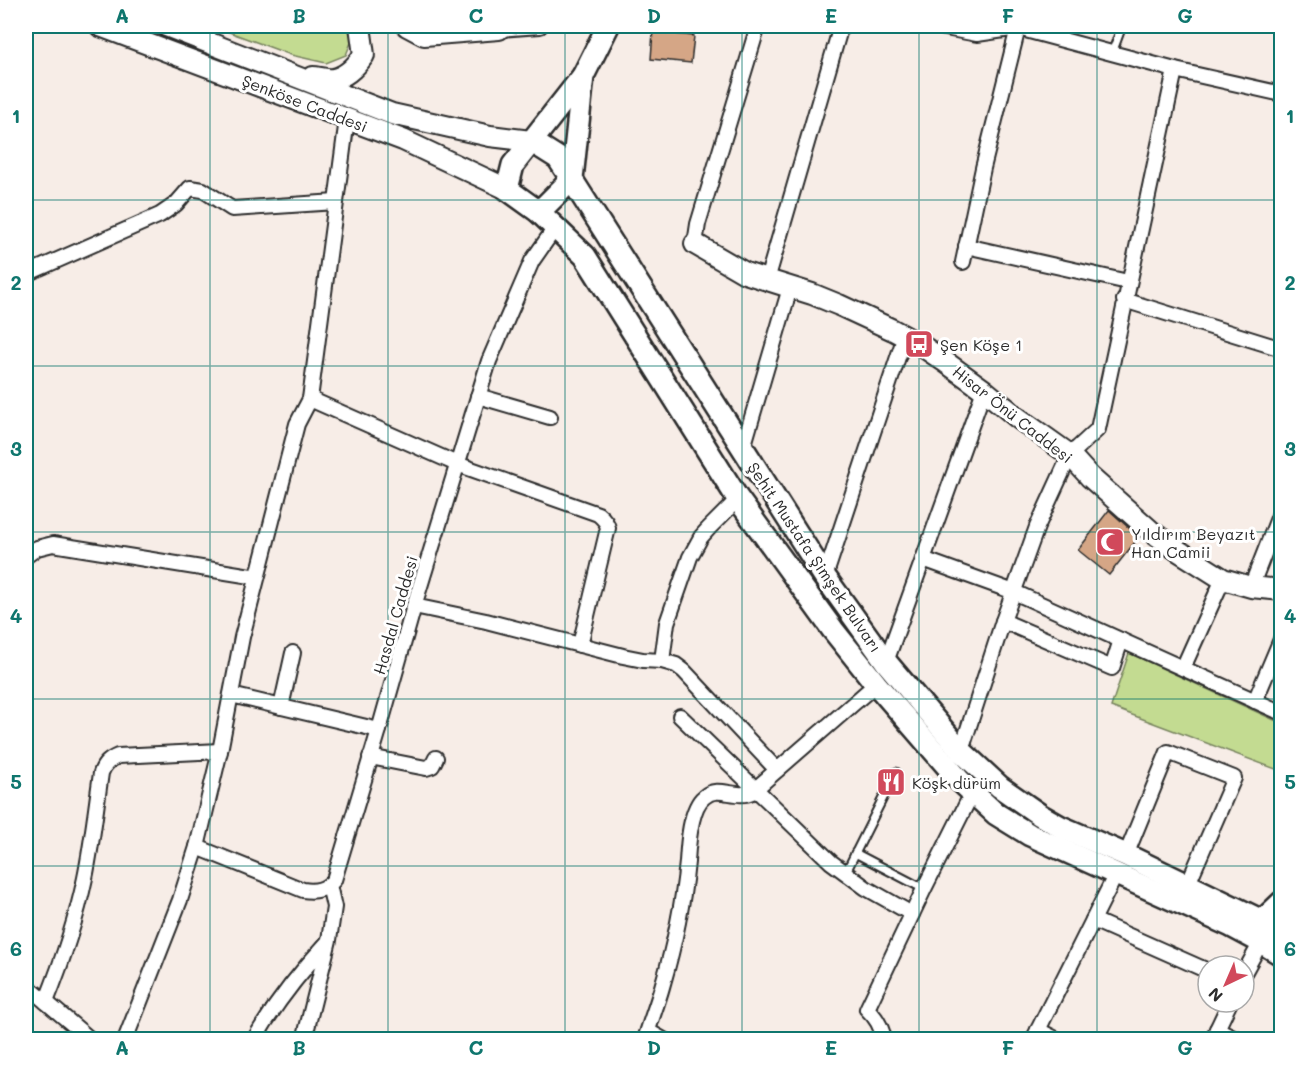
<svg xmlns="http://www.w3.org/2000/svg" width="1307" height="1065" font-family="Mali,sans-serif">
  <style>
    .green { fill: #c3db91; stroke: #77835e; stroke-width: 1.5 }
    .building { fill: #d5a686; stroke: #2b2b2b; stroke-width: 1.5 }
    .lines { fill: none; stroke-linecap: round; stroke-linejoin: round }
    .lane-casing { stroke: #2b2b2b; stroke-width: 11 }
    .street-casing { stroke: #2b2b2b; stroke-width: 18 }
    .secondary-casing { stroke: #2b2b2b; stroke-width: 24 }
    .primary-casing { stroke: #2b2b2b; stroke-width: 26 }
    .lane { stroke: #fff; stroke-width: 7 }
    .street { stroke: #fff; stroke-width: 14 }
    .secondary { stroke: #fff; stroke-width: 20 }
    .primary { stroke: #fff; stroke-width: 21 }
    .grid { fill: none; stroke: #0f766e; stroke-width: 1.5; stroke-opacity: 0.55 }
    .labels { text-anchor: middle; dominant-baseline: central; stroke-width: 6; stroke-linejoin: round; paint-order: stroke }
    .street-label { font-size: 16px; fill: #2b2b2b; stroke: #fff }
    .poi-label { font-size: 16px; fill: #2b2b2b; stroke: #fff; text-anchor: start }
    .neatline { fill: none; stroke: #0f766e; stroke-width: 2 }
    .grid-label { font-size: 20px; text-anchor: middle; font-weight: bold; fill: #0f766e }
  </style>
  <rect width="100%" height="100%" fill="#f7ede7"/>
  <filter id="ink" filterUnits="userSpaceOnUse"><feTurbulence type="fractalNoise" baseFrequency=".0167" numOctaves="2"/><feDisplacementMap in="SourceGraphic" scale="12" xChannelSelector="R" yChannelSelector="G"/><feConvolveMatrix kernelMatrix="1 2 1 2 8 2 1 2 1" color-interpolation-filters="sRGB"/></filter>
  <g filter="url(#ink)">
    <g class="green">
      <polygon points="213,26 353,26 354,35 346,55 326,63 291,55"/>
      <polygon points="1129,653 1281,723 1281,771 1111,707"/>
    </g>
    <g class="building">
      <polygon points="653,32 694,36 691,63 651,59"/>
      <polygon points="1109,510 1139,537 1109,575 1078,550"/>
    </g>
    <g class="lines">
      <g class="lane-casing">
        <g id="lane">
          <polyline points="1112,53 1122,26"/>
          <polyline points="855,853 924,889"/>
          <polyline points="845,874 896,772"/>
        </g>
      </g>
      <g class="street-casing">
        <g id="street">
          <polyline points="935,26 977,34 1018,28 1175,70 1282,94"/>
          <polyline points="499,29 540,26"/>
          <path d="M347 119 310 399 457 464 598 514C603 518 607 522 608 528L580 645"/>
          <polyline points="695,244 698,224 758,26"/>
          <polyline points="966,246 1128,282"/>
          <polyline points="963,262 983,168 1018,28"/>
          <polyline points="26,274 160,215 176,204 190,188 203,190 232,209 336,202"/>
          <polyline points="767,280 841,26"/>
          <polyline points="1124,300 1282,349"/>
          <polyline points="478,396 550,417"/>
          <polyline points="743,448 790,288"/>
          <polyline points="26,556 37,548 53,544 257,577"/>
          <polyline points="923,559 1014,592 1282,713"/>
          <polyline points="825,577 905,336"/>
          <polyline points="1251,587 1282,508"/>
          <polyline points="414,606 486,621 623,656 643,660 662,661 676,665 684,671 777,770"/>
          <polyline points="1003,621 1112,668 1121,640"/>
          <polyline points="662,661 667,623 690,557 701,537 709,528 738,499"/>
          <polyline points="886,662 984,390"/>
          <polyline points="1183,668 1223,579"/>
          <polyline points="231,695 379,730"/>
          <polyline points="1255,701 1282,637"/>
          <polyline points="281,707 293,653"/>
          <polyline points="680,716 831,862 866,888 912,914"/>
          <polyline points="959,754 961,751 1003,621 1037,527 1070,455 1098,429 1175,70"/>
          <polyline points="370,757 426,768 432,766 436,758"/>
          <path d="M197 847 303 890C316 892 325 890 334 880L379 730 414 606 489 361 532 261 555 228"/>
          <polyline points="1126,855 1168,752 1234,778 1187,886"/>
          <polyline points="1093,920 1208,971"/>
          <polyline points="1244,973 1261,942"/>
          <polyline points="26,985 91,1040"/>
          <path d="M46 1002C62 962 76 921 85 878 92 844 96 808 101 773 104 764 109 760 118 756L220 751"/>
          <polyline points="1217,1029 1240,1040"/>
          <polyline points="1038,1030 1058,1040"/>
          <polyline points="648,1031 664,1040"/>
          <polyline points="125,1040 180,900 197,847 220,751 242,637 297,424 310,399"/>
          <path d="M254 1040C275 1004 300 972 328 942"/>
          <polyline points="304,1040 329,940 334,907 329,885"/>
          <path d="M645 1040C650 1022 657 1005 662 987 674 946 683 904 687 862 688 845 690 808 704 797 718 784 736 800 752 792L876 684"/>
          <path d="M884 1040C882 1027 876 1017 867 1009L924 889 972 793"/>
          <polyline points="1033,1040 1116,874"/>
          <polyline points="1212,1040 1230,1002"/>
        </g>
      </g>
      <g class="secondary-casing">
        <g id="secondary">
          <polyline points="100,26 403,140 507,189"/>
          <polyline points="166,26 392,114 490,136 531,141"/>
          <polyline points="407,26 424,35 499,29"/>
          <path d="M313 77C319 77 327 80 333 79 346 77 357 65 364 55L360 26"/>
          <polyline points="695,244 745,273 812,294 839,305 893,330 919,344 944,361 984,390 1018,418 1070,455 1090,477 1152,532 1177,550 1223,579 1251,587 1282,590"/>
        </g>
      </g>
      <g class="primary-casing">
        <g id="primary">
          <polyline points="608,26 583,76 513,165 507,189 539,212 585,256 738,499 833,630 876,684 960,781 996,814 1030,835 1231,926 1261,942 1282,955"/>
          <polyline points="531,141 558,158 825,577 886,662 961,751 1000,787 1040,815 1061,827 1126,855 1262,921 1282,934"/>
          <polyline points="539,212 572,179 583,76"/>
          <polyline points="1262,921 1282,902"/>
        </g>
      </g>
      <use href="#lane" class="lane"/>
      <use href="#street" class="street"/>
      <use href="#secondary" class="secondary"/>
      <use href="#primary" class="primary"/>
    </g>
  </g>
  <path class="grid" d="M210 26V1040M388 26V1040M565 26V1040M742 26V1040M919 26V1040M1097 26V1040M26 200H1282M26 366H1282M26 532H1282M26 699H1282M26 866H1282"/>
  <defs>
    <g id="bus-square" transform="scale(1.5)"><rect x="-9" y="-9" width="18" height="18" rx="4" fill="#d1495b" stroke="#fff"/><path d="M-5-6H5V4H4V6H2V4H-2V6H-4V4H-5ZM-3.5-4V0h7V-4ZM-3.5 1.2v1.5H-2V1.2ZM2 1.2v1.5H3.5V1.2Z" fill="#fff"/></g>
    <g id="mosque-square" transform="scale(1.5)"><rect x="-9" y="-9" width="18" height="18" rx="4" fill="#d1495b" stroke="#fff"/><path d="M3.5-4.9A6 6 0 1 0 3.5 4.9A5 5 0 1 1 3.5-4.9Z" fill="#fff"/></g>
    <g id="restaurant-square" transform="scale(1.5)"><rect x="-9" y="-9" width="18" height="18" rx="4" fill="#d1495b" stroke="#fff"/><path d="M-5-6h1v4h1v-4h1v4h1v-4h1v5L-1.5 .5V6h-2V.5L-5-1ZM5-6V6H3V1.5H1.5Q1.5-4 5-6Z" fill="#fff"/></g>
  </defs>
  <g fill-rule="evenodd">
    <use href="#bus-square" x="919" y="344"/>
    <use href="#mosque-square" x="1110" y="542"/>
    <use href="#restaurant-square" x="891" y="782"/>
  </g>
  <g class="labels">
    <g class="street-label">
      <text transform="translate(305 103) rotate(21)">Şenköse Caddesi</text>
      <text transform="translate(1013 414) rotate(38)">Hisar Önü Caddesi</text>
      <text transform="translate(815 557) rotate(56)">Şehit Mustafa Şimşek Bulvarı</text>
      <text transform="translate(395 615) rotate(-74)">Hasdal Caddesi</text>
    </g>
    <g class="poi-label">
      <text x="940" y="344">Şen Köşe 1</text>
      <text x="1131" y="533">Yıldırım Beyazıt<tspan x="1131" dy="18">Han Camii</tspan></text>
      <text x="912" y="782">Köşk dürüm</text>
    </g>
  </g>
  <rect width="1307" height="1065" fill="none" stroke="#fff" stroke-width="66"/>
  <g transform="translate(1226 984) rotate(224)"><circle r="28" fill="#ffffff" stroke="#aaaaaa" stroke-width="1.5"/>
  <path d="M0-4.5L10 22L0 15L-10 22Z" fill="#d1495b"/>
  <text y="-9" font-size="16" font-weight="bold" text-anchor="middle" fill="#2b2b2b">N</text>
  </g>
  <rect x="33" y="33" width="1241" height="999" class="neatline"/>
  <g class="grid-label">
    <text x="122" y="23">A</text>
    <text x="299" y="23">B</text>
    <text x="476" y="23">C</text>
    <text x="654" y="23">D</text>
    <text x="831" y="23">E</text>
    <text x="1008" y="23">F</text>
    <text x="1185" y="23">G</text>
    <text x="16" y="123">1</text>
    <text x="1290" y="123">1</text>
    <text x="16" y="290">2</text>
    <text x="1290" y="290">2</text>
    <text x="16" y="456">3</text>
    <text x="1290" y="456">3</text>
    <text x="16" y="623">4</text>
    <text x="1290" y="623">4</text>
    <text x="16" y="789">5</text>
    <text x="1290" y="789">5</text>
    <text x="16" y="956">6</text>
    <text x="1290" y="956">6</text>
    <text x="122" y="1055">A</text>
    <text x="299" y="1055">B</text>
    <text x="476" y="1055">C</text>
    <text x="654" y="1055">D</text>
    <text x="831" y="1055">E</text>
    <text x="1008" y="1055">F</text>
    <text x="1185" y="1055">G</text>
  </g>
</svg>
